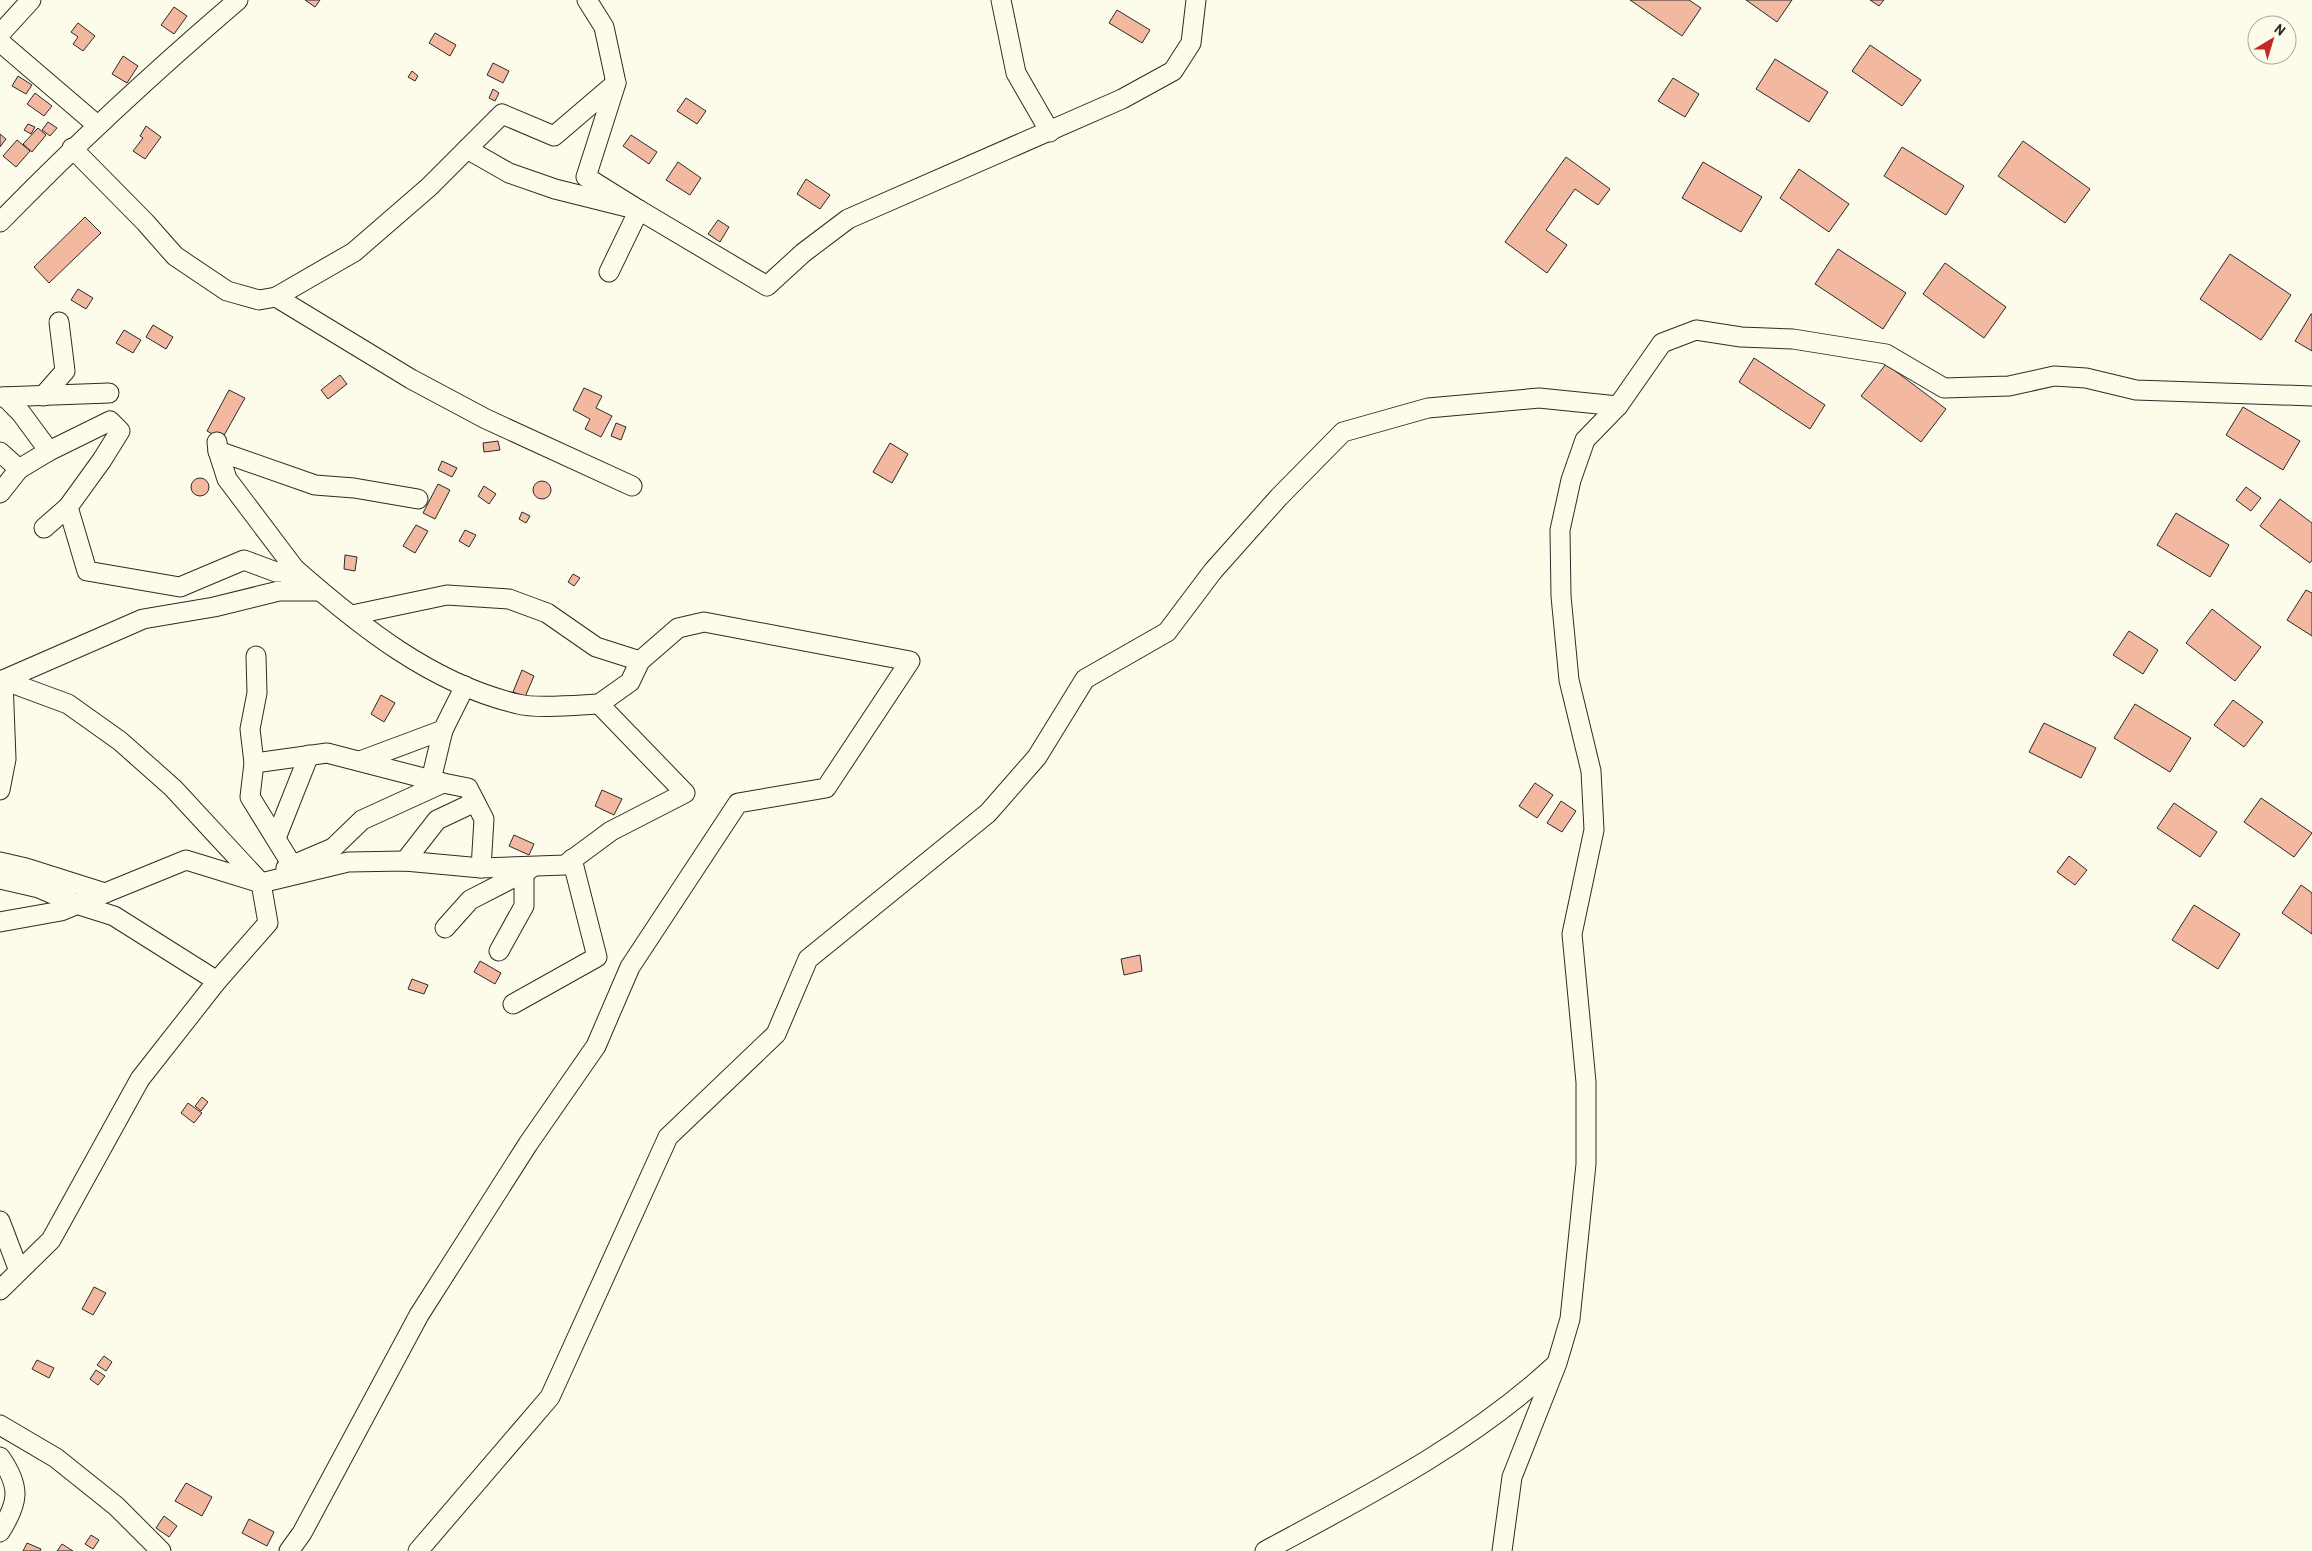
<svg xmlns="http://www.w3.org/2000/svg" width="2312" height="1551" font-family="Barlow,sans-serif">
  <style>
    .building { fill: #f2b8a0; stroke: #2b2b2b }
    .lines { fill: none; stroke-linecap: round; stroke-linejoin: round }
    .minor-casing { stroke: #2b2b2b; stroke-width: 21 }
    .minor { stroke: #fdfbea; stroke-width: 19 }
  </style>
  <rect width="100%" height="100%" fill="#fdfbea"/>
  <g class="building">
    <polygon points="305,0 320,0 315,7"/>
    <polygon points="1630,0 1689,0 1701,8 1682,36"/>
    <polygon points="1746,0 1792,0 1777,22"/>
    <polygon points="1870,0 1884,0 1879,6"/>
    <polygon points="174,7 187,16 174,34 161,25"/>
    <polygon points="1117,10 1150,30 1142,43 1109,23"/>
    <polygon points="78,23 95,36 83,51 73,44 78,37 71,32"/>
    <polygon points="435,33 456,45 450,56 429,43"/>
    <polygon points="1870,45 1921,80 1902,106 1852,71"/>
    <polygon points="123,56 138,66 127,83 112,74"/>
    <polygon points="1775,59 1828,92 1809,122 1756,89"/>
    <polygon points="493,63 509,71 503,83 487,75"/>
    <polygon points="412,71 418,76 415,81 408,77"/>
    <polygon points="18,76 32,85 26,94 12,86"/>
    <polygon points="1673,78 1699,94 1685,117 1658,101"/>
    <polygon points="493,89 499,93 495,101 489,98"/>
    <polygon points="35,93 52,106 44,116 27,104"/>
    <polygon points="686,98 706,111 697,124 677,111"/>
    <polygon points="48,122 57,128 50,136 42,130"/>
    <polygon points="28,124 35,127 31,134 24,130"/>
    <polygon points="146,126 161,137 145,159 133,151 143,138 140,136"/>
    <polygon points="38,128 46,135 32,152 23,144"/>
    <polygon points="0,134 6,139 0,147"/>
    <polygon points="631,135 657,152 649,164 623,146"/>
    <polygon points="17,140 30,151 16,167 3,156"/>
    <polygon points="2023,141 2090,189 2065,223 1998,176"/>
    <polygon points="1902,147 1964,186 1946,215 1884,176"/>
    <polygon points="1566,157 1610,189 1598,205 1575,189 1546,230 1567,245 1547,273 1505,242"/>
    <polygon points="678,162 701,178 690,195 666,180"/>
    <polygon points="1703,162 1762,197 1741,232 1682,198"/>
    <polygon points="1799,169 1849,204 1829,232 1780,198"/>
    <polygon points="806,179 830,195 820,209 797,194"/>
    <polygon points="85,217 101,233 49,283 34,267"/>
    <polygon points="718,220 729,227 720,242 708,234"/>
    <polygon points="1838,249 1906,293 1883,329 1815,284"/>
    <polygon points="2230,254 2291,295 2261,340 2200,299"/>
    <polygon points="1945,263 2006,307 1984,338 1923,294"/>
    <polygon points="78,289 93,298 86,309 71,300"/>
    <polygon points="2311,314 2312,314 2312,351 2295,341"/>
    <polygon points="153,325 173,337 166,349 146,337"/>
    <polygon points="124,330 141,340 133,353 116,343"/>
    <polygon points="1754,358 1825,405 1810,429 1739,382"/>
    <polygon points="1886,364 1946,409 1921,442 1861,396"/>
    <polygon points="340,375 347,384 328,399 321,390"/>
    <polygon points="584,388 602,396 596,408 612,416 601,437 585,429 590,419 573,410"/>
    <polygon points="229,390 245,398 222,439 207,431"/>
    <polygon points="2243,407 2300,441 2283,470 2226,435"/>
    <polygon points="616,423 626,427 621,440 611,436"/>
    <polygon points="498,441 500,450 484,452 483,443"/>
    <polygon points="890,443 908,454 892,483 873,472"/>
    <polygon points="442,461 457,468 452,477 438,470"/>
    <circle cx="200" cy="487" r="9"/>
    <circle cx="542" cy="490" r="9"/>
    <polygon points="438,484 450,490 435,519 423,513"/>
    <polygon points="484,486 496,494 489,504 478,496"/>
    <polygon points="2246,487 2261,498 2251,511 2236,500"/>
    <polygon points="2280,499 2312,523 2312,560 2310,563 2260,526"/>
    <polygon points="522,512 530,516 526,523 519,519"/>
    <polygon points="2176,513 2229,545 2210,577 2157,545"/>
    <polygon points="416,525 428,531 415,553 403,546"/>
    <polygon points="465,530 476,535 469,547 459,541"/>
    <polygon points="345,555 357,557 355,571 344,569"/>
    <polygon points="573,574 580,578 574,586 568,582"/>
    <polygon points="2306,590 2312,593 2312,636 2287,620"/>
    <polygon points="2212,609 2261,647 2235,681 2186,643"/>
    <polygon points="2129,631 2158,650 2143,674 2113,655"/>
    <polygon points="522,670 534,676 525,697 513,692"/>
    <polygon points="381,695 395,703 384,722 371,714"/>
    <polygon points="2233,700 2263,722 2244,747 2214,725"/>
    <polygon points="2135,704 2191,738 2170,772 2114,738"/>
    <polygon points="2044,723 2096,748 2081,778 2029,752"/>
    <polygon points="1535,783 1553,795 1537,818 1519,806"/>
    <polygon points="602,790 622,799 614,815 595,806"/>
    <polygon points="2261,798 2312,833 2294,857 2244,822"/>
    <polygon points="1561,801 1576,811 1562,832 1547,823"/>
    <polygon points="2174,803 2217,832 2200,857 2157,828"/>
    <polygon points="514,835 534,844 529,855 509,846"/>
    <polygon points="2069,856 2087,870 2075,885 2057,872"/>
    <polygon points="2301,885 2312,893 2312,934 2282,913"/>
    <polygon points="2194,905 2240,934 2218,969 2172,940"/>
    <polygon points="1140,955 1142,971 1124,975 1121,959"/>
    <polygon points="480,961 501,973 495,984 474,972"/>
    <polygon points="412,979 428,985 424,994 408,989"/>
    <polygon points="202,1097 208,1102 201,1111 195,1106"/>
    <polygon points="188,1103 202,1113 194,1123 181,1113"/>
    <polygon points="94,1287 106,1293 93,1315 82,1309"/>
    <polygon points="104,1356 112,1362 106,1371 97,1365"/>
    <polygon points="37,1360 54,1368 49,1378 32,1369"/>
    <polygon points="96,1370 105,1376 98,1385 90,1379"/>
    <polygon points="186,1483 212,1497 202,1516 175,1501"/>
    <polygon points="164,1516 177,1526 169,1537 156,1528"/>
    <polygon points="249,1519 274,1532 267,1546 242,1533"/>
    <polygon points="91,1535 99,1540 93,1549 85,1544"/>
    <polygon points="27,1543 41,1549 40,1551 23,1551"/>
    <polygon points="62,1544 73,1551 57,1551"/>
  </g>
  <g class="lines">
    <g class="minor-casing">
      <g id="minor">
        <polyline points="587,0 604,27 616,83 586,177 639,210 609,272"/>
        <polyline points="1001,0 1016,73 1050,132"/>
        <polyline points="0,34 31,0"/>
        <polyline points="0,42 97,125"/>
        <polyline points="72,148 145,222 175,256 227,291 259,300 276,297 354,252 429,187 502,114 554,136 616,83"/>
        <polyline points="467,149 509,173 555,189 639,210 767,286 803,253 848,219 1122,99 1173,71 1191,43 1196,0"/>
        <path d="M0 222C76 144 155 71 238 0"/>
        <polyline points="276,297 411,379 486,419 632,486"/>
        <polyline points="43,396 65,371 59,322"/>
        <polyline points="0,397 109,393"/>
        <polyline points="5,397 21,413 49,451"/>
        <polyline points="217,442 218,451 315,485 354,488 418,499"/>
        <polyline points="218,451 227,479 295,569 289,577"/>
        <polyline points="0,452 19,469 0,493"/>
        <path d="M19 469 49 451 110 421 120 431 102 460 68 507 87 571 180 587 244 560 276 572 295 569C360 626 432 684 518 704 536 709 578 705 599 704"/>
        <polyline points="44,528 68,507"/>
        <polyline points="352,615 447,595 509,599 547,613 596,647 640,661"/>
        <polyline points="256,656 257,693 250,729 254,763 250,797 292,865"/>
        <polyline points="3,680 143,619 214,607 279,591 320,591"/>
        <polyline points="360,761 443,730 465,686"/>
        <polyline points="254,763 327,753 443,783 362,820 333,848 286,868"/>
        <polyline points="431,780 443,730"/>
        <polyline points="443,783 468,788 484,819 481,868"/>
        <polyline points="0,790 6,759 3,680"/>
        <polyline points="276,838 309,755"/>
        <polyline points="405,861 437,820 475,802"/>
        <polyline points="0,862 26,868 105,893"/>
        <polyline points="0,879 39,888 76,904 114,916 217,981"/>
        <polyline points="0,922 61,911 186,860 261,883 173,788 120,741 68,704 3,680"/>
        <polyline points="445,928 470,900 530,869"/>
        <polyline points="499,951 524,906 524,872"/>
        <polyline points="513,1004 597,957 572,859"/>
        <polyline points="0,1221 19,1271"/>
        <polyline points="0,1290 51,1240 140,1079 217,981 268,923 261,883 348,862 405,861 481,868 565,865 611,831 685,793 599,704 630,682 640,661 678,628 704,622 910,661 826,788 738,803 630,967 596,1046 528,1144 419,1315 302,1533 289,1551"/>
        <polyline points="0,1425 56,1458 116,1506 161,1551"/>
        <path d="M0 1457C21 1487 19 1502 0 1532"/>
        <polyline points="418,1551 550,1397 668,1137 776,1034 808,959 988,813 1037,757 1085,679 1167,632 1213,571 1279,497 1343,432 1428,408 1539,398 1618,406"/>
        <path d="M1265 1551C1365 1497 1470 1444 1554 1366"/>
        <polyline points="1502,1551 1512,1477 1557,1363 1570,1319 1586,1164 1586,1082 1572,934 1594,830 1591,771 1569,680 1561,596 1560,530 1571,480 1585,440 1618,406 1662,343 1696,330 1741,337 1793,339 1886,354 1944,388 2009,386 2054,376 2086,378 2136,390 2312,396"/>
      </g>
    </g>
    <use href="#minor" class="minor"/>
  </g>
  <g transform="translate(2272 40) rotate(38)"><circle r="24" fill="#fdfbea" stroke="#a9a89e"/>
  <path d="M0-4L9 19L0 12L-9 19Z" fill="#c62828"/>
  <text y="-8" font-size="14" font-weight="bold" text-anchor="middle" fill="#2b2b2b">N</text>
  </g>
</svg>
